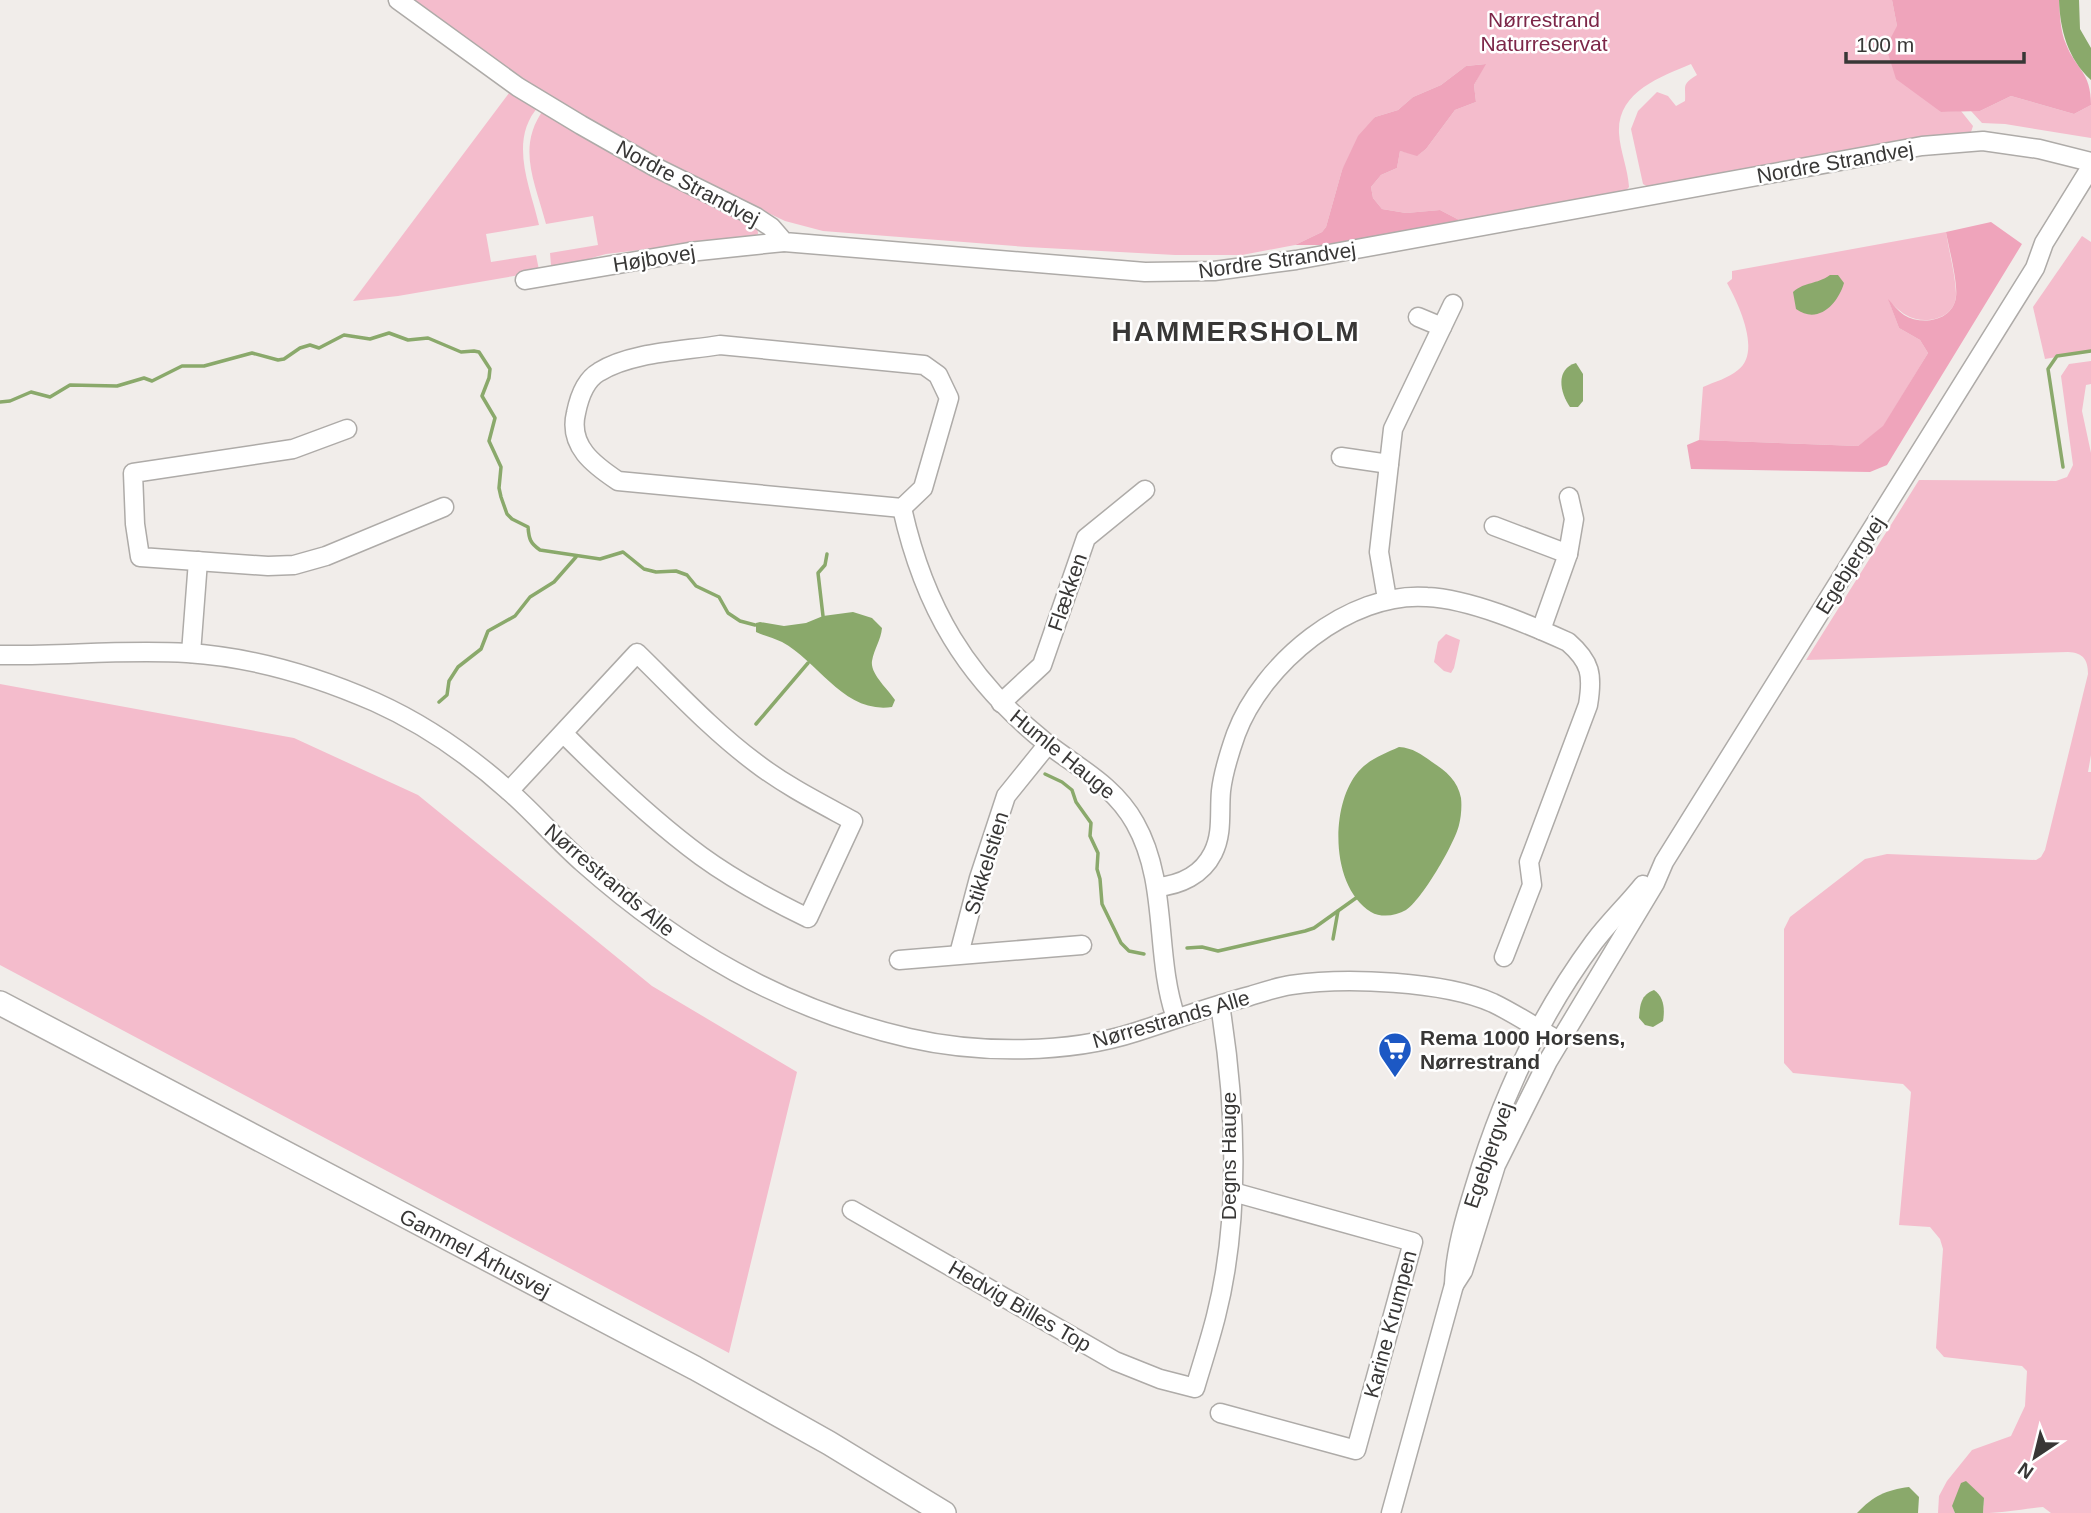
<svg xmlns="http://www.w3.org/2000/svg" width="2091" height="1513" font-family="Helvetica,sans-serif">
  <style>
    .green { fill: #f4bccc }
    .forest { fill: #efa4bb }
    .water { fill: #8aa96b }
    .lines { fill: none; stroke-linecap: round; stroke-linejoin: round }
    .stream { stroke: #8aa96b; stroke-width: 3.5 }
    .minor-casing { stroke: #aeaba8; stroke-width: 21 }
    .major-casing { stroke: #aeaba8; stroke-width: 26 }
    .minor { stroke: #fff; stroke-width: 18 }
    .major { stroke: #fff; stroke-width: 23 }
    .labels { text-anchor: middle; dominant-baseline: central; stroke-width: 5; stroke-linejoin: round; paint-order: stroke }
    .park-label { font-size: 21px; fill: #7c2648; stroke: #fff }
    .street-label { font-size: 21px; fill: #383736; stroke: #fff }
    .poi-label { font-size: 21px; font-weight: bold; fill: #383736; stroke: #fff; text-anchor: start }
    .district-label { font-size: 28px; font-weight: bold; letter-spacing: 2px; fill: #383736; stroke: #fff }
  </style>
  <rect width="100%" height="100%" fill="#f1edea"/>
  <g class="green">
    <path d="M413 0H1892L1897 26 1941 112 1961 111 1973 126 1971 132 1652 189 1643 184 1631 129 1638 111 1657 92 1668 96 1676 106 1685 101C1686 85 1681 85 1697 75L1691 64C1660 77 1617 92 1619 133 1620 151 1628 169 1629 187L1623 194 1463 222 1440 210 1406 213 1382 209 1373 198 1371 187 1381 175 1397 168 1400 151 1418 155 1426 149 1455 110 1476 102 1474 85 1485 64 1466 66 1441 85 1413 97 1398 110 1375 117 1342 170 1326 227 1322 232 1295 245 1242 255H1175L1027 247 823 231 785 221 663 162 558 103Z"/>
    <path d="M512 89 539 106C508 140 530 186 539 225L486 234 491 262 536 255 539 270 537 272 398 296 353 301Z"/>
    <polygon points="2011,96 2074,114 2091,105 2091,138 2005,124 1982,123 1971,111 1980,111"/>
    <path d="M544 109 757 225 758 234 751 237 606 254 556 268 551 265 550 253 598 245 593 216 546 224C535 182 516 147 544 109Z"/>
    <path d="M1946 232C1949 252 1955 273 1956 293 1957 319 1924 326 1906 315 1900 312 1894 305 1889 301L1899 328 1920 340 1928 353 1883 427 1858 446 1699 440 1703 387C1714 382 1729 378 1738 370 1762 352 1738 303 1727 283L1732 279V271Z"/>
    <polygon points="2082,236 2091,242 2091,351 2045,359 2033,307"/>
    <path d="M2091 361V384L2086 385 2082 411 2091 453V755L2088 772H2091V1513H2051L2043 1507C2022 1509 2003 1513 1983 1513L1984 1498 1952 1506 1955 1513H1938L1939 1496 1947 1481 1972 1450 2011 1436 2025 1406 2027 1371 2022 1366 1944 1357 1936 1348 1943 1249 1940 1239 1930 1227 1899 1225 1911 1092 1903 1084 1793 1073 1784 1063V929L1790 917 1865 859 1887 854 2036 860 2041 857 2045 850 2088 674C2088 659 2083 653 2068 652L1806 660 1919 480 2056 481 2067 477 2073 465 2061 376 2069 364Z"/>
    <polygon points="1446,634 1460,640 1454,668 1451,673 1444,671 1434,662 1438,642"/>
    <polygon points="0,684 294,738 418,795 652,986 797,1072 729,1353 0,965"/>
  </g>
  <g class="forest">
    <path d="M1892 0H2059C2060 14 2060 31 2066 44 2076 70 2091 71 2091 105L2074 114 2011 96 1980 111 1941 112 1896 79 1886 47 1897 26Z"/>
    <polygon points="1486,64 1474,85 1476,102 1455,110 1426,149 1417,156 1400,151 1397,168 1381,175 1371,187 1373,198 1382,209 1406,213 1440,210 1463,222 1323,245 1295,245 1322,232 1326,227 1342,170 1358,136 1375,117 1398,110 1413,97 1441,85 1466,66"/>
    <path d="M1991 222 2022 244 1887 465 1870 472 1691 469 1687 445 1699 440 1858 446 1883 426 1928 353 1920 340 1899 328 1888 299C1893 304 1898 311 1904 315 1922 326 1953 321 1956 297 1958 283 1949 248 1946 232Z"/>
  </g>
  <g class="water">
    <path d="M2059 0H2079L2080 29 2091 48V80C2068 59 2060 30 2059 0Z"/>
    <path d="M1830 275H1838L1844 283C1838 304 1818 325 1796 309L1793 292C1806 281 1816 285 1830 275Z"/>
    <path d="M1576 363 1583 374V401L1578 407H1570C1560 393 1555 369 1576 363Z"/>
    <path d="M853 612 872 618 882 628C881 640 874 649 872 661 870 674 888 689 895 700L892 707C844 714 819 662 782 642 774 638 765 636 756 632V623L760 622 784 626 806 623 823 616Z"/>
    <path d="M1399 747C1413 748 1421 754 1432 762 1446 771 1458 781 1461 798 1462 806 1461 818 1459 825 1455 843 1421 901 1406 910 1396 916 1381 918 1371 912 1330 887 1330 805 1358 772 1369 759 1384 754 1399 747Z"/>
    <path d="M1654 990C1664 997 1665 1009 1663 1021L1653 1027 1645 1025 1639 1018C1640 1004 1641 995 1654 990Z"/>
    <polygon points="1966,1481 1984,1498 1983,1513 1955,1513 1952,1506 1961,1483"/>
    <path d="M1909 1487 1919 1497 1918 1513H1857C1873 1496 1886 1490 1909 1487Z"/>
  </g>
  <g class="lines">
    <g class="stream">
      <path d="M0 402 10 401 31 392 50 397 70 385 117 386 144 378 152 381 182 366H204L252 353 278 360 284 359 300 348 310 345 319 348 344 335 370 339 389 333 408 340 428 338 461 352 474 351 479 352 490 369 489 378 482 396 495 418 489 441 501 467 499 488 501 497 507 514 512 519 528 527C529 539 530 543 540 550L600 559 623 552 644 569 656 572 676 571 687 575 696 586 719 597 728 613 740 621 755 625"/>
      <polyline points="2063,467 2048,369 2057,356 2091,351"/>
      <polyline points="823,616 818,573 825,565 827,554"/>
      <polyline points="439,702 447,695 449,681 458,667 481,649 488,631 515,616 530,597 554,582 576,557"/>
      <polyline points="756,724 808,663"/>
      <polyline points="1045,774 1062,782 1072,790 1076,802 1091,823 1090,836 1098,853 1097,869 1100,879 1102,904 1121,943 1129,951 1144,954"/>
      <polyline points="1333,939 1338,911"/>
      <polyline points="1187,948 1202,947 1218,951 1305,931 1314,928 1356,898"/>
    </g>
    <g class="minor-casing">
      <g id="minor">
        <polyline points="398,0 518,87 581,125 655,167 756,217 771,227 784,242 1145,272 1214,271 1296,260 1922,146 1983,141 2039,149 2091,162"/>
        <polyline points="525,280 689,252 784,242"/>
        <polyline points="1418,317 1442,327"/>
        <path d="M720 345 924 365 938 375 949 398 923 488 902 508 618 481C594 465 568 446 576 413 579 398 585 380 599 372 631 352 683 351 720 345Z"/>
        <polyline points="347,429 293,449 133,473 135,524 140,557 268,566 294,565 326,556 444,507"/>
        <polyline points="1341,457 1389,464"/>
        <path d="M902 508C924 607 966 678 1045 742 1078 768 1114 785 1135 823 1169 883 1154 955 1176 1018"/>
        <polyline points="1494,526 1568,554"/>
        <polyline points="1387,599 1379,552 1393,429 1453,304"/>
        <polyline points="1541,630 1568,554 1574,519 1569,497"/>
        <polyline points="191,653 198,561"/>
        <path d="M0 655C62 656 125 649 187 653 252 657 316 676 375 702 424 724 470 756 510 792 535 814 557 840 583 863 679 948 783 1009 909 1038 979 1054 1068 1054 1136 1032 1174 1020 1212 1006 1250 996 1263 992 1277 987 1291 985 1345 977 1444 981 1493 1003 1516 1014 1538 1029 1559 1041"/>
        <polyline points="1001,703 1042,665 1086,538 1145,490"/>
        <path d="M509 791 637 653C676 691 713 731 756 763 786 786 820 803 853 821L808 918C771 900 734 880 701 856 652 820 607 777 564 734"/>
        <path d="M1157 887C1180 885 1202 875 1213 853 1223 833 1219 812 1221 791 1223 773 1230 751 1236 734 1262 664 1349 591 1427 597 1470 599 1528 624 1568 642 1591 662 1593 675 1588 705L1529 862 1532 885 1504 957"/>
        <polyline points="959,954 979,878 1006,796 1048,744"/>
        <polyline points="899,960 1082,945"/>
        <path d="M852 1210 1115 1361 1160 1379 1195 1388C1202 1364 1210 1340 1216 1316 1241 1218 1236 1104 1220 1005"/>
        <polyline points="1454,1285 1463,1271 1496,1165 1548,1061 1655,883 1664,862 2035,268 2044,243 2091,167"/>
        <polyline points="1220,1413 1356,1450 1413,1242 1233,1192"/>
        <path d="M1391 1513 1454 1285C1455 1252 1465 1218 1475 1186 1501 1099 1540 1015 1594 942 1609 922 1627 905 1643 885"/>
      </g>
    </g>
    <g class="major-casing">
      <g id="major">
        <path id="s1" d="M0 1003 695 1368 829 1443 944 1513"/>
      </g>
    </g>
    <use href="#minor" class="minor"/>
    <use href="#major" class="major"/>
  </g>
  <defs>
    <g id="supermarket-pin" transform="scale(1.75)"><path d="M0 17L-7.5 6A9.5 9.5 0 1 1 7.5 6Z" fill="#1c58c4" stroke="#fff"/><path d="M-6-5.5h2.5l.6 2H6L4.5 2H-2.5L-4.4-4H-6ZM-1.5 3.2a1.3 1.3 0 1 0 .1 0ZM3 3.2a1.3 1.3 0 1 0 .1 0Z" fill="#fff"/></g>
  </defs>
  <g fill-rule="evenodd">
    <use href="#supermarket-pin" x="1395" y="1049"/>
  </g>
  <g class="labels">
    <g class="park-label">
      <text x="1544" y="19">Nørrestrand<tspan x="1544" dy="24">Naturreservat</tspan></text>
    </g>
    <g class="street-label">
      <text transform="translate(1835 162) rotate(-10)">Nordre Strandvej</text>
      <text transform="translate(688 183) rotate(28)">Nordre Strandvej</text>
      <text transform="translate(654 258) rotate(-9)">Højbovej</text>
      <text transform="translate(1277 260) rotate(-8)">Nordre Strandvej</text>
      <text transform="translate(1850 565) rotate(-58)">Egebjergvej</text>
      <text transform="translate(1067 592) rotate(-71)">Flækken</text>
      <text transform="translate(1063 754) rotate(39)">Humle Hauge</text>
      <text transform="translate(986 863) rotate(-73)">Stikkelstien</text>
      <text transform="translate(610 880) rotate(40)">Nørrestrands Alle</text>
      <text transform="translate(1171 1019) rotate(-16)">Nørrestrands Alle</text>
      <text transform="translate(1488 1155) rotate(-71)">Egebjergvej</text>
      <text transform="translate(1228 1156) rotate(-90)">Degns Hauge</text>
      <text stroke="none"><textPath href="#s1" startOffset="537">Gammel Århusvej</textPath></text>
      <text transform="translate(1020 1306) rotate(30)">Hedvig Billes Top</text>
      <text transform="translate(1390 1324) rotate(-75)">Karine Krumpen</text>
    </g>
    <g class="poi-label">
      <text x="1420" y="1037">Rema 1000 Horsens,<tspan x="1420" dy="24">Nørrestrand</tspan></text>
    </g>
    <g class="district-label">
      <text x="1236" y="331">HAMMERSHOLM</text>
    </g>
  </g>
  <g transform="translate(2035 1457) rotate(215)" stroke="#ffffff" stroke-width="5" paint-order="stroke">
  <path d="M0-5L12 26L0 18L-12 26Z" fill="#383736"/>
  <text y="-10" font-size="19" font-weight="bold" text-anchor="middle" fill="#383736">N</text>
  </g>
  <path d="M1846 52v10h178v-10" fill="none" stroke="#383736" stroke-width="3.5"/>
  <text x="1856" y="52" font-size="21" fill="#383736" stroke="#ffffff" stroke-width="5" paint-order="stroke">100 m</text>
</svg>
